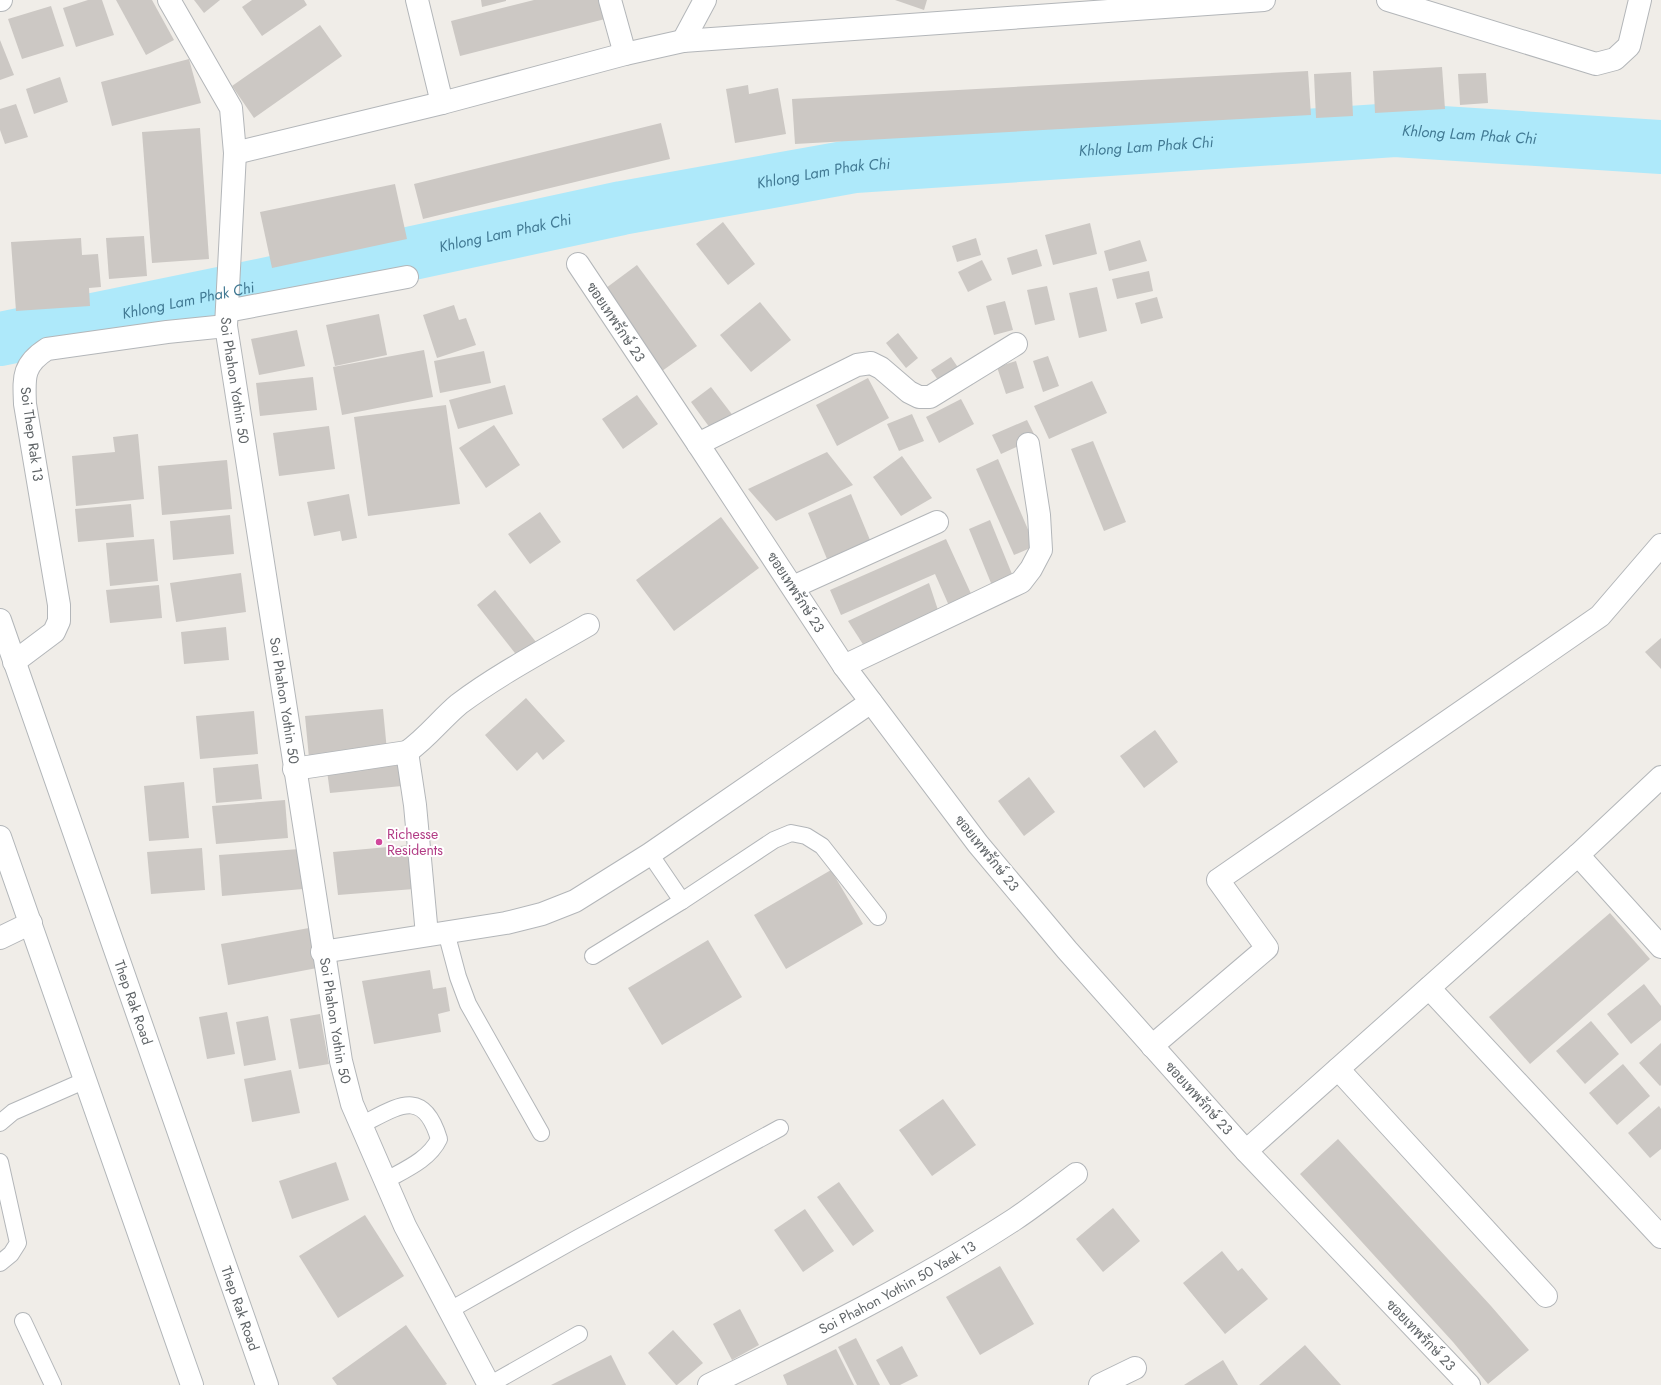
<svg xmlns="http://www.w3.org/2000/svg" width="1661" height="1385" font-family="Jost,Sarabun,sans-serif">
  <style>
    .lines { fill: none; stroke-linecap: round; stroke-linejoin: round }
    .river { stroke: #aee9fa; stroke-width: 54 }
    .building { fill: #ccc8c4 }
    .lane-casing { stroke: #b3b6b9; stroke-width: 18 }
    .street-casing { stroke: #b3b6b9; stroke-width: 24 }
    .secondary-casing { stroke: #b2b6b9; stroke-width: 24 }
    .lane { stroke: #fff; stroke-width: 16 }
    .street { stroke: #fff; stroke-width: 22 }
    .secondary { stroke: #fff; stroke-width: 22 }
    .hotel-dot { fill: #d1479c; stroke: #fff; stroke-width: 1.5 }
    .labels { text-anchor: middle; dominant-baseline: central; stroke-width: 4; stroke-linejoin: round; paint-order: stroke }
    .street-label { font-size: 14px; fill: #5f6467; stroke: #fff }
    .hotel-label { font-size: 14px; fill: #b23c85; stroke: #fff; text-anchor: start }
    .water-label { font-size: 15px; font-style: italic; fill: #417993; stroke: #fff }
  </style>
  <rect width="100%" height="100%" fill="#f0ede8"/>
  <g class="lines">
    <path class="river" id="s1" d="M0 339 264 285 622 208 855 166 1395 130 1661 147"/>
  </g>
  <g class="building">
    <polygon points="88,0 102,0 114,35 76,47 63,8"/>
    <polygon points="116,0 152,0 174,40 146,55"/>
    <polygon points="194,0 220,0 204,13"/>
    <polygon points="252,0 304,0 307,5 262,36 242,7"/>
    <polygon points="481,0 506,0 506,1 482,7"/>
    <polygon points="534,0 600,0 605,19 460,56 451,21"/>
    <polygon points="895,0 927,0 924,10"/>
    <polygon points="51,6 64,46 22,59 8,19"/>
    <polygon points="320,25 342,56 254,118 232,86"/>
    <polygon points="0,40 14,75 0,80"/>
    <polygon points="189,59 201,103 112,126 101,82"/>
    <polygon points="1442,67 1445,109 1375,113 1373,71"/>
    <polygon points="1308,71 1311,115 795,144 792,99"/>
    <polygon points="1351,72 1353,116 1316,118 1314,74"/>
    <polygon points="1486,73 1488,103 1460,105 1458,74"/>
    <polygon points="60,77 68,102 34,114 26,89"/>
    <polygon points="748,85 749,94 778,88 786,134 735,143 726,89"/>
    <polygon points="16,104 28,137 5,144 0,130 0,109"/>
    <polygon points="661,123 670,159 423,219 414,184"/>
    <polygon points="200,128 209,259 152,263 142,132"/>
    <polygon points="395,184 407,239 272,268 260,212"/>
    <polygon points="723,222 755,264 728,285 696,244"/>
    <polygon points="1090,223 1097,254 1053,265 1045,235"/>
    <polygon points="144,236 147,276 109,279 106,238"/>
    <polygon points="81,238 82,255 98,254 101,287 89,288 90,306 16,311 11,242"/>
    <polygon points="976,238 981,255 957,262 952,246"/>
    <polygon points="1140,240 1147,261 1109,271 1104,251"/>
    <polygon points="1037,249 1042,266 1012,275 1007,258"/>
    <polygon points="982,260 992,280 968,292 958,272"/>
    <polygon points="637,265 697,346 662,371 602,291"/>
    <polygon points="1149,271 1153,291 1117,299 1112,279"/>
    <polygon points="1047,286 1055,320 1035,325 1027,290"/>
    <polygon points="1097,287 1107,331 1079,338 1069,293"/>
    <polygon points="1157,297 1163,318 1141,324 1135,303"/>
    <polygon points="1005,301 1013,330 994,335 986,306"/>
    <polygon points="760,302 791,340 751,372 720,335"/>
    <polygon points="454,305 459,320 466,318 476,345 437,358 423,315"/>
    <polygon points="379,314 387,355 335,366 326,325"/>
    <polygon points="297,330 305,366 259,375 251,339"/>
    <polygon points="898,333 918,358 906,368 886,343"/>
    <polygon points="424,350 433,397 342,415 333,367"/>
    <polygon points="484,351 491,383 440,393 434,361"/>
    <polygon points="1048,356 1059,386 1043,392 1033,361"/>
    <polygon points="951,357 961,372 942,386 931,370"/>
    <polygon points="1016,361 1024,388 1006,394 997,367"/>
    <polygon points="313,377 317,410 260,416 256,383"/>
    <polygon points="868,378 889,418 837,446 816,405"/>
    <polygon points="1092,381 1107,413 1049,439 1034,406"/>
    <polygon points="505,385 513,414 458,429 449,400"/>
    <polygon points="711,387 734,417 713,432 691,402"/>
    <polygon points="637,395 658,424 623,449 602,419"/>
    <polygon points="961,399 974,424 939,443 926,417"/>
    <polygon points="446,405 460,504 368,516 354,417"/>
    <polygon points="912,414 924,441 899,451 887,424"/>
    <polygon points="1027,420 1036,438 1001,454 992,435"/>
    <polygon points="494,425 520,465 486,488 459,448"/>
    <polygon points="329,426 335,469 279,476 273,433"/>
    <polygon points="138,434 144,499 76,506 72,456 115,452 113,437"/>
    <polygon points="1093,441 1126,522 1104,531 1071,449"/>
    <polygon points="827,452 853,485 776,521 748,489"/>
    <polygon points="902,456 932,498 901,516 873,477"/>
    <polygon points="998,459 1035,546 1014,555 976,469"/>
    <polygon points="227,460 232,509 162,515 158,466"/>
    <polygon points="349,494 357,538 342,541 340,531 314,536 307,502"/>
    <polygon points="851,494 870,540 827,559 808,513"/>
    <polygon points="131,504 134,537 78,542 75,509"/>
    <polygon points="540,512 561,542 530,564 508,534"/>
    <polygon points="230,515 234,554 173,560 170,521"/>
    <polygon points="721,517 759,568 674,631 636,580"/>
    <polygon points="990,520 1014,579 993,588 969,529"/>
    <polygon points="154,539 158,581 110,586 106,543"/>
    <polygon points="946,539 973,598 950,608 935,574 841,615 830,590"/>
    <polygon points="241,573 246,612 176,622 170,583"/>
    <polygon points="929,583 938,610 866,649 848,621"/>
    <polygon points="159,585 162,618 110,623 106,590"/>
    <polygon points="495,590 536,642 518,657 477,605"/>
    <polygon points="226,627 229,660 184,664 181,632"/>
    <polygon points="1661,638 1661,669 1645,652"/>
    <polygon points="526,698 565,741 543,760 537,752 517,771 485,735"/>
    <polygon points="383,709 387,751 309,758 305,716"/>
    <polygon points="254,711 258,754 200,759 196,716"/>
    <polygon points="1155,730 1178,762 1144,788 1120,756"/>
    <polygon points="258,764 262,799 216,803 213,768"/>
    <polygon points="400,765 402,786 330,793 327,771"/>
    <polygon points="1029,777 1055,812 1024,836 998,801"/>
    <polygon points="184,782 189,838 149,841 144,786"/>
    <polygon points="285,800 288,838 216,844 212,806"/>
    <polygon points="410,845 414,889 338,895 333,852"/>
    <polygon points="202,848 205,890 151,894 147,852"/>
    <polygon points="299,849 303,889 222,896 219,855"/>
    <polygon points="831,870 863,924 786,969 754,915"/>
    <polygon points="1610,913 1650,959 1530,1064 1489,1017"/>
    <polygon points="309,928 317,968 228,985 221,944"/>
    <polygon points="708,940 742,997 662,1045 628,988"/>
    <polygon points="430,970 433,989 446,987 450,1011 438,1014 441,1032 374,1044 362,981"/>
    <polygon points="1644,984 1661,1006 1661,1020 1631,1044 1607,1014"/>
    <polygon points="227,1012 235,1054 207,1059 199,1017"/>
    <polygon points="320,1014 329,1064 299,1069 290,1019"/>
    <polygon points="268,1016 276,1060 244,1066 236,1022"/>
    <polygon points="1591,1021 1619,1054 1585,1084 1556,1051"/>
    <polygon points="1661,1043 1661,1085 1660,1086 1639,1063"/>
    <polygon points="1623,1064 1650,1096 1617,1125 1589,1093"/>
    <polygon points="291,1070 300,1113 252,1122 244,1079"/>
    <polygon points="943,1099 976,1145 932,1176 899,1130"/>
    <polygon points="1659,1106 1661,1109 1661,1149 1650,1158 1628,1133"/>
    <polygon points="1338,1139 1491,1306 1529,1350 1488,1384 1453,1342 1300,1174"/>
    <polygon points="336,1162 349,1200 292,1219 279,1181"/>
    <polygon points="839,1182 874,1231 853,1246 817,1197"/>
    <polygon points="1113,1208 1140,1241 1103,1272 1076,1239"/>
    <polygon points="805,1209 834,1251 803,1272 774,1230"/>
    <polygon points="365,1215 404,1276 338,1318 299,1256"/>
    <polygon points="1222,1251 1238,1271 1242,1268 1268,1299 1225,1334 1183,1283"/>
    <polygon points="1000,1266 1034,1324 980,1355 946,1297"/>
    <polygon points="740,1309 759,1345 732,1360 713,1324"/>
    <polygon points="406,1325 447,1384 445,1385 337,1385 332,1378"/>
    <polygon points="673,1330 703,1363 677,1385 676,1385 648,1353"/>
    <polygon points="856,1338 880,1385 857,1385 838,1347"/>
    <polygon points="1305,1345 1341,1385 1259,1385"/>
    <polygon points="902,1346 918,1376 900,1385 890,1385 876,1360"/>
    <polygon points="836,1349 854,1385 787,1385 783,1375"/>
    <polygon points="611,1355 626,1385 551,1385"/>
    <polygon points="1223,1360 1238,1385 1184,1385"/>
  </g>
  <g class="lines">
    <g class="lane-casing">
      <g id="lane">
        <polyline points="650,854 682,901 774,840 791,833 806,836 822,846 878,917"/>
        <polyline points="446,932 458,977 468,1004 541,1133"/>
        <polyline points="593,956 682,901"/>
        <polyline points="0,1123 13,1112 86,1080"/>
        <path d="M361 1125C397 1107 423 1086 439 1139 429 1160 404 1170 385 1181"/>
        <polyline points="0,1162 18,1243 11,1254 0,1263"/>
        <polyline points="450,1310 576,1239 780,1128"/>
        <polyline points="23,1321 53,1385"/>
        <polyline points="489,1385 579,1334"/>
      </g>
    </g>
    <g class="street-casing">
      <g id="street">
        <polyline points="0,0 1,0"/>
        <path id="s2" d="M169 0 231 108 235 153 226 326 341 1061 352 1104 405 1226 489 1385"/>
        <polyline points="417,0 442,103"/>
        <polyline points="610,0 625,54"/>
        <polyline points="1388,0 1596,64 1615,59 1629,46 1640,0"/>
        <polyline points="683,41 705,0"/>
        <polyline points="235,153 442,103 625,54 683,41 1264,0"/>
        <polyline points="578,264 698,444 844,666 978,844 1067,950 1246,1151 1469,1385"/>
        <polyline points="227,311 407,277"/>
        <polyline points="698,444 857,365 871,363 881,368 909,392 919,397 930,397 1016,344"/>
        <polyline points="793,587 937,522"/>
        <path d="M14 662 54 632 59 621V605L25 404C24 378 22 365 47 349L167 332 226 326"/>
        <polyline points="844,666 1021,582 1031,569 1041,550 1039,515 1028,444"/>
        <path d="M407 752C427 738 441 719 459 704 499 674 545 650 588 625"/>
        <polyline points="294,769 407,752 415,805 427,935"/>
        <polyline points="1578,855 1661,947"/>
        <polyline points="0,938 31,923"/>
        <polyline points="322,952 506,923 542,914 575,901 650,854 871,702"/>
        <polyline points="1429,988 1661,1237"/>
        <polyline points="1152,1046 1267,948 1218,880 1600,616 1661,545"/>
        <polyline points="1338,1069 1546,1296"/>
        <polyline points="1246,1151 1578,855 1661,777"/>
        <path id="s3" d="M709 1385C813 1334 917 1283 1015 1219 1036 1205 1056 1189 1076 1174"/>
        <polyline points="1100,1385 1135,1368"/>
      </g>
    </g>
    <g class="secondary-casing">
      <g id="secondary">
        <path id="s4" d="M0 620 267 1385"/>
        <polyline points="0,837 192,1385"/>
      </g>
    </g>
    <use href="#lane" class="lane"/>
    <use href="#street" class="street"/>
    <use href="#secondary" class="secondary"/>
  </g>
  <circle class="hotel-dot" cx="379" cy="842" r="4"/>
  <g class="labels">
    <g class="street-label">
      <text transform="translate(616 322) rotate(56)">ซอยเทพรักษ์ 23</text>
      <text stroke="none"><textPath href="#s2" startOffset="398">Soi Phahon Yothin 50</textPath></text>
      <text transform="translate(32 434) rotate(82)">Soi Thep Rak 13</text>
      <text transform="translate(796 592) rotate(57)">ซอยเทพรักษ์ 23</text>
      <text stroke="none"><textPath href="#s2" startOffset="722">Soi Phahon Yothin 50</textPath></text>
      <text transform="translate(987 853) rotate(51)">ซอยเทพรักษ์ 23</text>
      <text stroke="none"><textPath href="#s4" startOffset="405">Thep Rak Road</textPath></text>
      <text stroke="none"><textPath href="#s2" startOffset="1046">Soi Phahon Yothin 50</textPath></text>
      <text transform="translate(1199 1098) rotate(48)">ซอยเทพรักษ์ 23</text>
      <text stroke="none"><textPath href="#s3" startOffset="212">Soi Phahon Yothin 50 Yaek 13</textPath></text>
      <text stroke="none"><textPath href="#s4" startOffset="729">Thep Rak Road</textPath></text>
      <text transform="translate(1421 1335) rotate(46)">ซอยเทพรักษ์ 23</text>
    </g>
    <g class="hotel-label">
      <text x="387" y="834">Richesse<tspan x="387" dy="16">Residents</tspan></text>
    </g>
    <g class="water-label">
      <text stroke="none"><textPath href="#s1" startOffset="1488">Khlong Lam Phak Chi</textPath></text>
      <text stroke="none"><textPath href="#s1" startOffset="1164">Khlong Lam Phak Chi</textPath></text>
      <text stroke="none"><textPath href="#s1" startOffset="840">Khlong Lam Phak Chi</textPath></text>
      <text stroke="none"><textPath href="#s1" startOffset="516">Khlong Lam Phak Chi</textPath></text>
      <text stroke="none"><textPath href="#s1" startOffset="192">Khlong Lam Phak Chi</textPath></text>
    </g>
  </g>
</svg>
